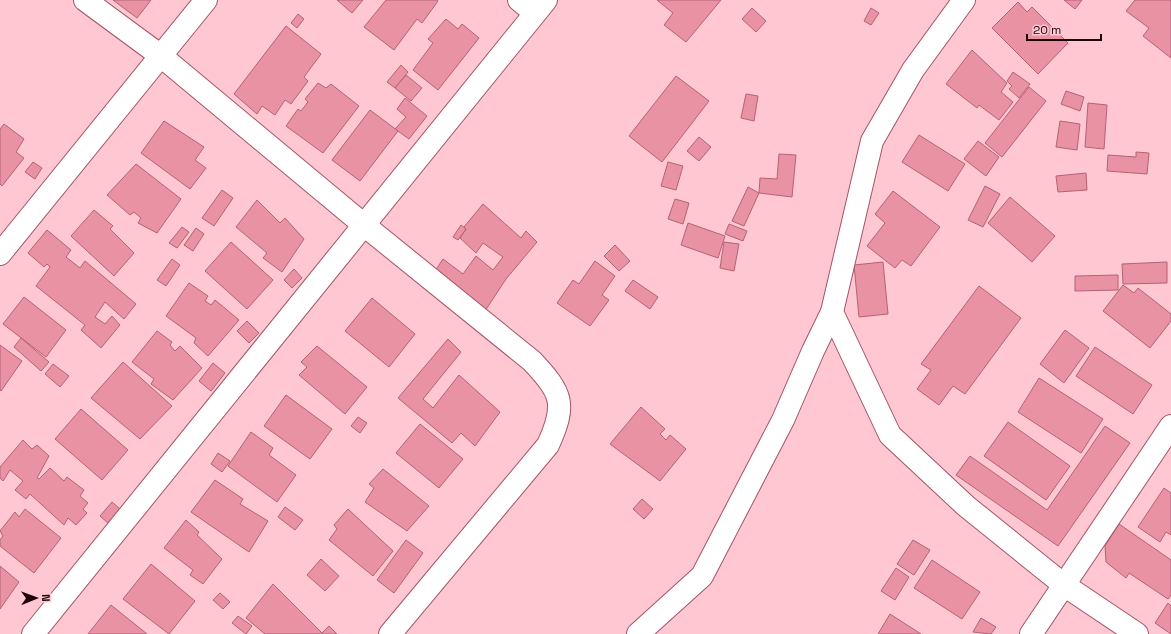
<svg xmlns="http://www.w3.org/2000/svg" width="1171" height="634" font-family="'Space Grotesk',sans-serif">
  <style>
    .building { fill: #e992a4; stroke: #b46274 }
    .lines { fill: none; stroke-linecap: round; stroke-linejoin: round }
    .street-casing { stroke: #a45467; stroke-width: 24 }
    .street { stroke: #fff; stroke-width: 22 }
  </style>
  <rect width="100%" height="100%" fill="#fec7d1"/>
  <g class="building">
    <polygon points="113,0 151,0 137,18"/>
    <polygon points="337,0 363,0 352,13"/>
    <polygon points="386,0 437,0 438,1 422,23 417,19 394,50 364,27"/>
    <polygon points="657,0 721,0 686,42 664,25 673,13"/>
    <polygon points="1064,0 1082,0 1075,9"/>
    <polygon points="1135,0 1171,0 1171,58 1143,36 1149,28 1126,11"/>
    <polygon points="1018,2 1027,12 1032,7 1068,43 1038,74 992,28"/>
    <polygon points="752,8 766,21 756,32 742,19"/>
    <polygon points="871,8 879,13 871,25 864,21"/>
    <polygon points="298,14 304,19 297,28 291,23"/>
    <polygon points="446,19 458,29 462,24 479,38 438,90 413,70 433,43 428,39"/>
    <polygon points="286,26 321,54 304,77 308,81 291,104 285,100 275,115 262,106 257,114 234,94"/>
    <polygon points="972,50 1007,83 1001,92 1013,102 999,120 979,105 977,108 946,84"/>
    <polygon points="401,65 408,72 395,88 387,82"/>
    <polygon points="1013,72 1030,84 1019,98 1009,89 1012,86 1007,81"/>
    <polygon points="406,75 422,88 411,101 395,88"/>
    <polygon points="676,76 709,101 662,162 629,136"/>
    <polygon points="318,83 326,88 331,84 359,106 323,153 286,126 298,109 301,111 308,102 305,99"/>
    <polygon points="1029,87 1046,101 1002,157 985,143"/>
    <polygon points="1066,91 1084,97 1080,111 1061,104"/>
    <polygon points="746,94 758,96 754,121 741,118"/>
    <polygon points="405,98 427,116 409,139 395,129 406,117 397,109"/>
    <polygon points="1088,103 1107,105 1104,149 1085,147"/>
    <polygon points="370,110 398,131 360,181 332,160"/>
    <polygon points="164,121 204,147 195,160 206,168 190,189 141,153"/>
    <polygon points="1060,121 1080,124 1077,150 1056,147"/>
    <polygon points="4,124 24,139 16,152 24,158 2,186 0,184 0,129"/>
    <polygon points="919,135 965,164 948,191 902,162"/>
    <polygon points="699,137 711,147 699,161 687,151"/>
    <polygon points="978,141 999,157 986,176 964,159"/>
    <polygon points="1136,152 1149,153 1147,174 1107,171 1108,155 1136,157"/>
    <polygon points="779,154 796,155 792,197 759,193 760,178 777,179"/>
    <polygon points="33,162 42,168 35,179 25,172"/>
    <polygon points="668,162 683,166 676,190 661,186"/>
    <polygon points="136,164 181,199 157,233 138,223 141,218 134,212 130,215 107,195"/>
    <polygon points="1086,173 1087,190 1058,192 1056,176"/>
    <polygon points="985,186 1000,194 983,227 968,220"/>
    <polygon points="748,187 759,193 744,226 732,221"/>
    <polygon points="222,190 233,198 214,226 202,218"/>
    <polygon points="893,191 940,227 911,266 902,260 895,268 867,246 885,223 875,214"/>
    <polygon points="1010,197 1055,236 1032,262 988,223"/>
    <polygon points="675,199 689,203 683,224 668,219"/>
    <polygon points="257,200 280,223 285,218 304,239 282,272 263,258 267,253 236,227"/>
    <polygon points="483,204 521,238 526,231 537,242 506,279 485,311 433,274 443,259 463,274 476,256 493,270 503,257 483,243 476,253 460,238 466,229 464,227"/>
    <polygon points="94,210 113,226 110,229 134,253 114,276 71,236"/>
    <polygon points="688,223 725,236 718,258 681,245"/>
    <polygon points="729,224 747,231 743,241 725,234"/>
    <polygon points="461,225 466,229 458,240 453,237"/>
    <polygon points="182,227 189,232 177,248 169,243"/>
    <polygon points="196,228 204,234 193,251 184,245"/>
    <polygon points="47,230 71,250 66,257 80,268 85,261 136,304 124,319 105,302 95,317 105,324 112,316 120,325 101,348 81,330 85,325 36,286 50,267 47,264 44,267 28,253"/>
    <polygon points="231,242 273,280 247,309 205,271"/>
    <polygon points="724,242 739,244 734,271 720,268"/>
    <polygon points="615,245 630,261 619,271 604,256"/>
    <polygon points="172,259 180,265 166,286 157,280"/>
    <polygon points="595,261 615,276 602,295 609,300 590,326 557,303 573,280 579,284"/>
    <polygon points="883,262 888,314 859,317 854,265"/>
    <polygon points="1167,262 1167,283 1123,284 1122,264"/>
    <polygon points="294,269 302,278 292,288 284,280"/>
    <polygon points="1118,275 1118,290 1075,291 1075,276"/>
    <polygon points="633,280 658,297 650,309 625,291"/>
    <polygon points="189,283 208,296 205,301 211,305 215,300 239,320 208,356 194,343 196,338 166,316"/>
    <polygon points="1123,285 1134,293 1138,288 1171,314 1171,321 1150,348 1103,311"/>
    <polygon points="979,286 1021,318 965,394 953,386 939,405 917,389 931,370 921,364"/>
    <polygon points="24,297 66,330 46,357 3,324"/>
    <polygon points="372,298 415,334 389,367 345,331"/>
    <polygon points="247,321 259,333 249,343 237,331"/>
    <polygon points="1065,330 1089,348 1064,383 1040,364"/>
    <polygon points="157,331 172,342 170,345 175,351 180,346 202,368 173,400 151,384 154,379 132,362"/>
    <polygon points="21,338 49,362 41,371 14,347"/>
    <polygon points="448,339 461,352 423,399 433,408 459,375 500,412 475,446 461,433 452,443 398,398"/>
    <polygon points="0,345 22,361 1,391 0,390"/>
    <polygon points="317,346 367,387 345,414 299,375 307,367 301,362"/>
    <polygon points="1095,347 1152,385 1133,414 1076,376"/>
    <polygon points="123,362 172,406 140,439 91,398"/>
    <polygon points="213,363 225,373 211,391 199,381"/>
    <polygon points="53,364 69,376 60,387 45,374"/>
    <polygon points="1039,378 1103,419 1081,453 1018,412"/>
    <polygon points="286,395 332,429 310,459 264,426"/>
    <polygon points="641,407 665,429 660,434 666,440 670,435 686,449 660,481 610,444"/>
    <polygon points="81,409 128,450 102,480 55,439"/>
    <polygon points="358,417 367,423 360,433 351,426"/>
    <polygon points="1008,422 1070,466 1046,500 984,456"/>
    <polygon points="420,424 463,459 439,488 396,453"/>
    <polygon points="1105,426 1130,443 1058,546 956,475 970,456 1047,510"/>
    <polygon points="251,432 273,448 269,455 296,475 277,502 228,466"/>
    <polygon points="23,440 32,449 37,445 49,456 37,478 39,479 50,468 64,481 67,477 84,490 80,496 88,503 83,509 87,513 76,525 68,518 64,525 30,494 26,499 15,490 23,481 10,470 3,481 0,478 0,467"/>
    <polygon points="218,453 230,461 222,472 211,464"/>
    <polygon points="383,469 429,506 407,531 365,502 374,488 369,484"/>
    <polygon points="215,480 243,499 240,504 268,521 249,552 191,512"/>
    <polygon points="1164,488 1171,493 1171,535 1166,532 1160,542 1138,527"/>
    <polygon points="642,499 653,509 644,519 633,509"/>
    <polygon points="112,502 120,509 108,523 100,516"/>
    <polygon points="285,507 303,520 295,530 278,517"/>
    <polygon points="25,509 61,538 34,573 0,546 0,540 3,536 0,531 15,512 19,517"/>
    <polygon points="348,509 393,551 373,576 329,540 337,529 334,525"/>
    <polygon points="186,520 199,532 197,535 222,559 203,584 190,575 193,570 164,548"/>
    <polygon points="1119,524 1171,560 1171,595 1168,599 1129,573 1126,578 1106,562 1105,546"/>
    <polygon points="406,540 423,553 394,593 377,580"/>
    <polygon points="913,540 930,550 914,575 897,564"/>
    <polygon points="321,559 339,576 325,591 307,575"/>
    <polygon points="932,560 980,592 962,619 914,588"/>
    <polygon points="151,564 195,601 169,634 123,599"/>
    <polygon points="0,566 19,582 0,609"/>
    <polygon points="896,568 909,577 895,600 881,591"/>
    <polygon points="273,584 322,633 329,626 337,634 265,634 246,618"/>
    <polygon points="220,593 230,602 223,609 213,600"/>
    <polygon points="1168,603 1171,606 1171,634 1155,623"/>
    <polygon points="111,605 147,634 88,634"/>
    <polygon points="890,614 921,634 878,634"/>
    <polygon points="238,616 252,626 246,634 232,623"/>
    <polygon points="981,618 996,627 991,634 973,632"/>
  </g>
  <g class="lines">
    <g class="street-casing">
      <g id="street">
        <path d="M85 0 161 56 364 225 532 361C562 393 567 404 548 445L390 634"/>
        <polyline points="519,0 535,13"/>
        <polyline points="964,0 913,70 872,141 832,312 890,435 966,506 1064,585 1137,634"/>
        <polyline points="0,254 206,0"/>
        <polyline points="33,634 546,0"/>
        <polyline points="638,634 702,576 783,420 813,351 832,312"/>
        <polyline points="1031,634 1171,426"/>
      </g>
    </g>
    <use href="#street" class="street"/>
  </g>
  <g transform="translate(36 598) rotate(89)" stroke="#fec7d1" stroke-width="3" paint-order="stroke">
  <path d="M0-3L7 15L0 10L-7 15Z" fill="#1d0209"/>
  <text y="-6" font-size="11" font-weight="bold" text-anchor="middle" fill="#1d0209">N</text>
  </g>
  <path d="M1027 34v6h74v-6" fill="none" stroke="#1d0209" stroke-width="2"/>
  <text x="1033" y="34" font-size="12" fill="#1d0209" stroke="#fec7d1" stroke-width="3" paint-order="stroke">20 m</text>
</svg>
